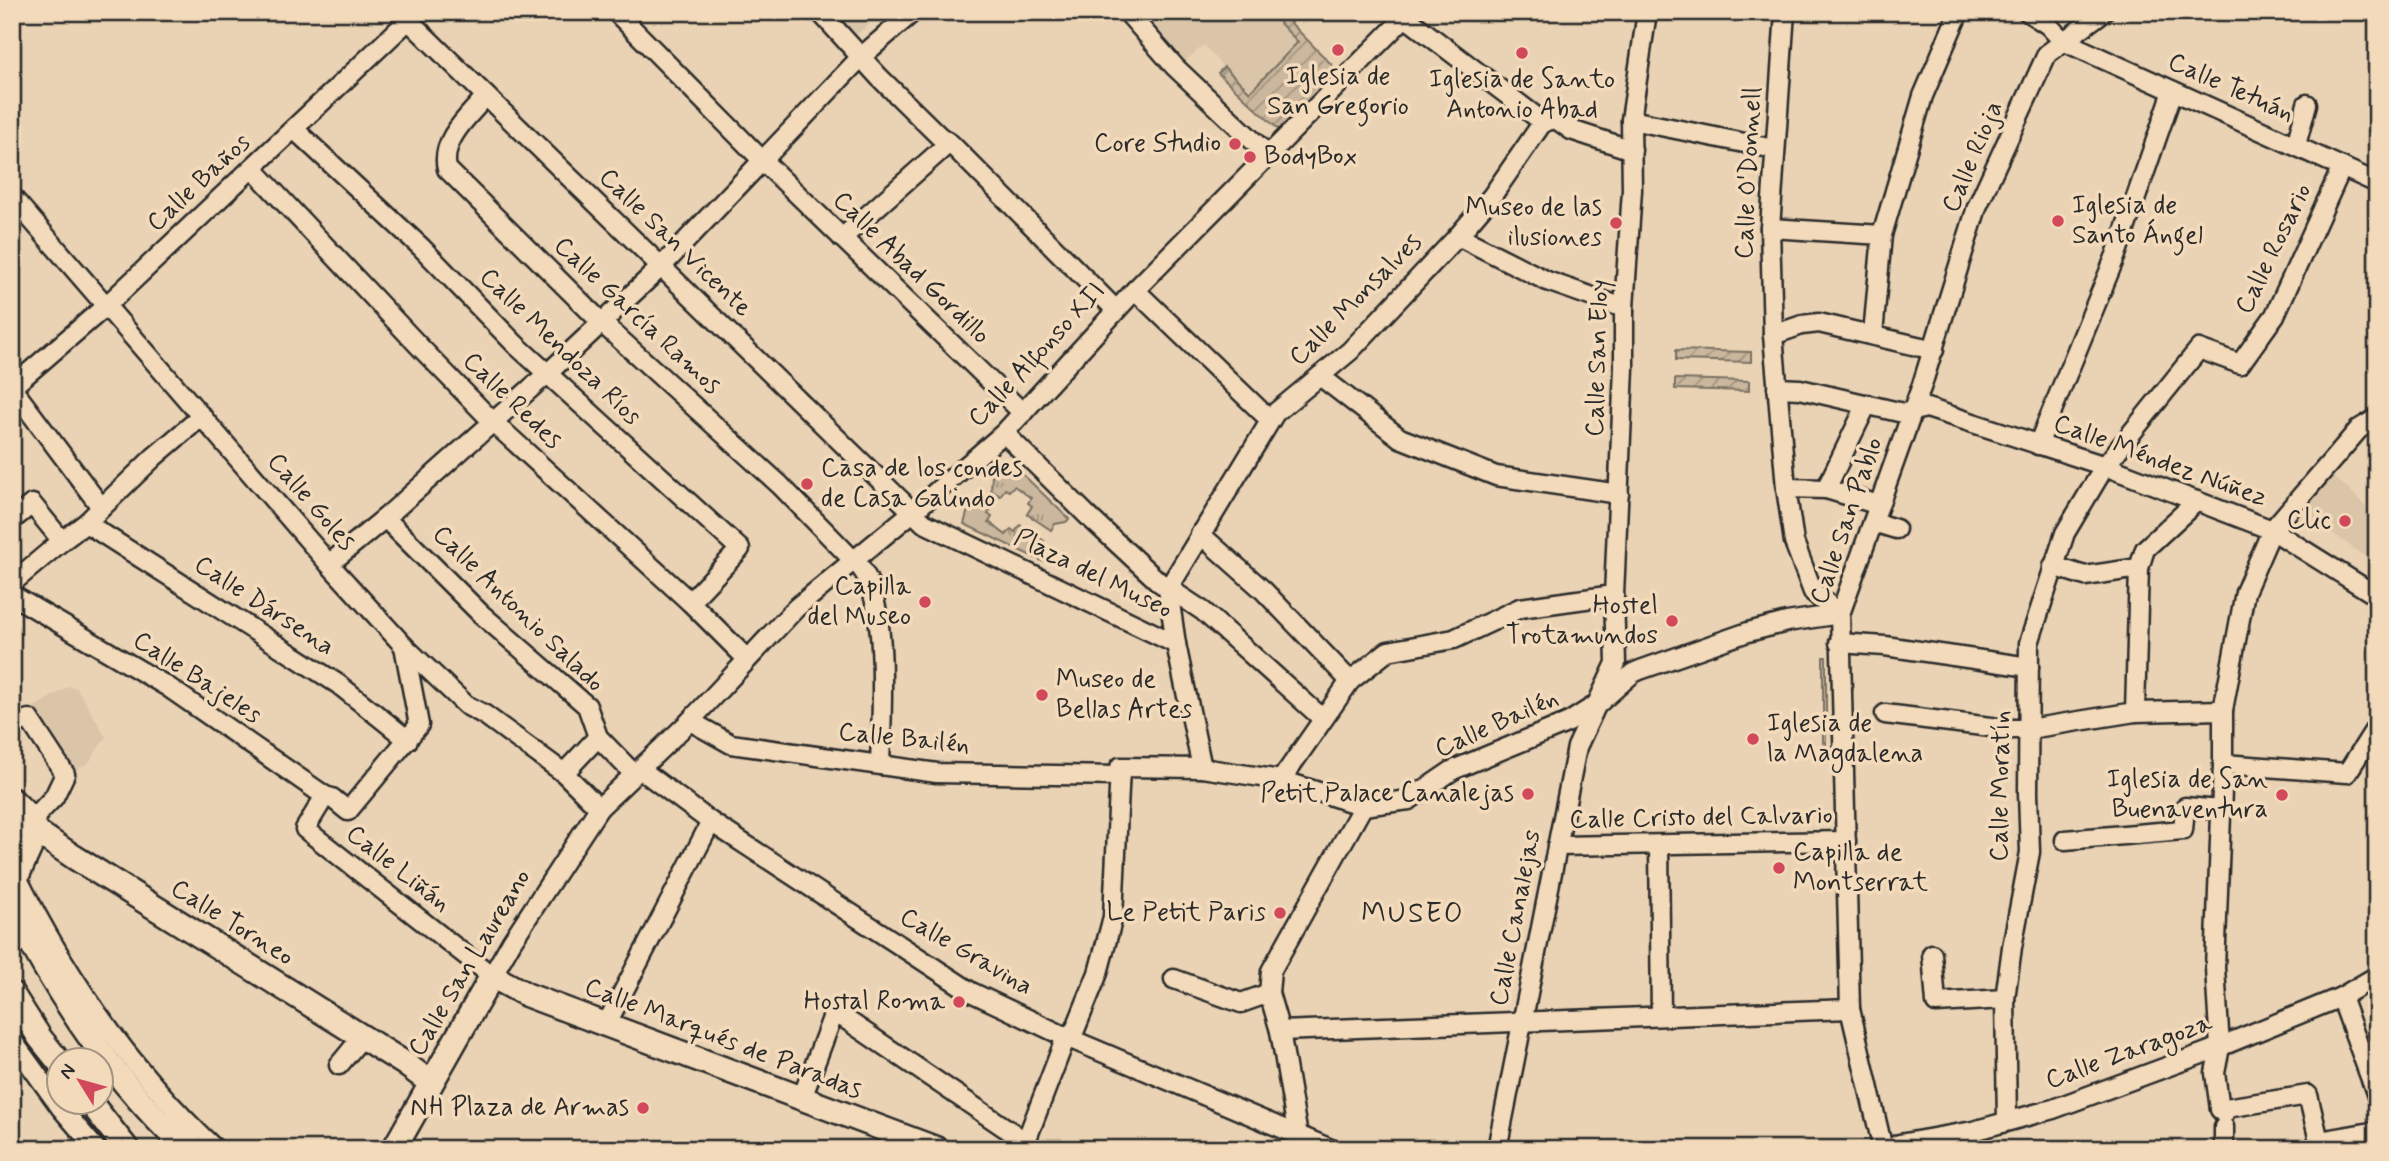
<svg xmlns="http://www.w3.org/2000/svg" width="2389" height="1161" font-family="Mynerve,sans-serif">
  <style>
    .built { fill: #dac5a9 }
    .grass { fill: url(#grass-tufts); stroke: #7a7164; stroke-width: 2 }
    .garden { fill: url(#garden-furrows); stroke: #7a7164; stroke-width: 2 }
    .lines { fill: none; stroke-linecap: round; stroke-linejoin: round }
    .minor-casing { stroke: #2b2b2b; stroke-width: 23 }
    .major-casing { stroke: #2b2b2b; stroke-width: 28 }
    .minor { stroke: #f2daba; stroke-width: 18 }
    .major { stroke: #f2daba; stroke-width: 23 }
    .poi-dot { fill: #d1495b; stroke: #f2daba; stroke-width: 2.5 }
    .labels { text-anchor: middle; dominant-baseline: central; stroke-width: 7; stroke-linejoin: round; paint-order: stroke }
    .poi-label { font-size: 26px; fill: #2b2b2b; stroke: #f2daba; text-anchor: end }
    .street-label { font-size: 26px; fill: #2b2b2b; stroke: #f2daba }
    .neighbourhood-label { font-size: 28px; letter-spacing: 2px; fill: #2b2b2b; stroke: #f2daba }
  </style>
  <defs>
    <pattern id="grass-tufts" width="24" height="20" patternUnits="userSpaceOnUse" patternTransform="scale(1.75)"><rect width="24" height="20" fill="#cab79d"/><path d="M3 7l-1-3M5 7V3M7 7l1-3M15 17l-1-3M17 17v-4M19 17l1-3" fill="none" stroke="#a49580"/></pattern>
    <pattern id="garden-furrows" width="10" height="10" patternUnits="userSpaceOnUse" patternTransform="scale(1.75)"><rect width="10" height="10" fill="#cab79d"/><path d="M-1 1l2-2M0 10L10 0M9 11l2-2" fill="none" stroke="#a49580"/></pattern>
  </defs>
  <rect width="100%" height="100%" fill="#ead3b4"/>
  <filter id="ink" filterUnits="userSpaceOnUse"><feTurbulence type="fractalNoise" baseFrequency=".0143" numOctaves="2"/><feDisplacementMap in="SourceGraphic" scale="14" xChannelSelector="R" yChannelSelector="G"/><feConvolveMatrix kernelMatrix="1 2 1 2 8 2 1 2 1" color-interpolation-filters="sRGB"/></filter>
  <g filter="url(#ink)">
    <g class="built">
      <polygon points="835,12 883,12 855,36"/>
      <polygon points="1165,12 1280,12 1338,71 1280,131 1218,73 1223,67 1204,45 1184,62 1151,25"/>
      <polygon points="2328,473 2351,491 2377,519 2377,565 2298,509"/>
      <polygon points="69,686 77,688 106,737 89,762 59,781 18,717"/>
    </g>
    <g class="grass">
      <polygon points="1009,461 1069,519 1066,522 1055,524 1051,530 1027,514 1032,506 1028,503 1031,498 1014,486 1009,491 1005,489 1000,496 991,490 992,476"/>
      <polygon points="983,501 993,507 988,514 992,517 989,522 1006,535 1011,529 1015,532 1020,525 1044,541 1039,546 1042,561 964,524 969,506"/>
      <rect x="1823" y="657" width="3" height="100"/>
    </g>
    <g class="garden">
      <polygon points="1277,12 1280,12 1338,71 1280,131 1218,73 1224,67 1250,92 1298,42 1273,16"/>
      <polygon points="1676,350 1751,352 1751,362 1676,360"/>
      <polygon points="1675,379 1749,381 1749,391 1675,389"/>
    </g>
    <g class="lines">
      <g class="minor-casing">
        <g id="minor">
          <polyline points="400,12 924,523 1176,644"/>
          <polyline points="616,12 763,161 1023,413"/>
          <polyline points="820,12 879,77 939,136 951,144 1116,310"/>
          <polyline points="1127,12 1175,67 1267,154"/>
          <polyline points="1785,12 1770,228 1773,335 1786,488 1794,542 1813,592 1840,614"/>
          <polyline points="2028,12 2048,25 2063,41 2377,183"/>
          <polyline points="1405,17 1543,122 1556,119 1571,130 1632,150"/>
          <path d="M486 96C468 117 440 140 447 169L601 322 780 485 853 560C892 588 881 719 880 765"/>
          <polyline points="1631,120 1774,149"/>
          <polyline points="295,130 421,247 516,345 740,549 690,602"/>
          <polyline points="2296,145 2307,104"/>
          <polyline points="252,168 419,346 492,421 690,602 747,659"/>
          <polyline points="12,197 329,564 404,646 466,705 485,715 564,773 599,808"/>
          <polyline points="1770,228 1882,235"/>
          <polyline points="1458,236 1547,281 1624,308"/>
          <polyline points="842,238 949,143"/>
          <polyline points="1135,290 1270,420"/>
          <polyline points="1773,335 1802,325 1819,323 1934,350"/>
          <polyline points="1873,335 1882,235 1923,96 1959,12"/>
          <polyline points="1320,376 1400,438 1496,476 1619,494"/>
          <polyline points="12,387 107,305 417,12"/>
          <polyline points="12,388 101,507"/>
          <polyline points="1777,388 1800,389 1903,413 1927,408 2105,466 2272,530 2377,596"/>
          <polyline points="1004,433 1089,517 1159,582 1203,611 1322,718"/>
          <polyline points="2038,445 2116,255 2173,91"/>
          <polyline points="1786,488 1826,489 1879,505"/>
          <polyline points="1826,489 1867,404"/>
          <polyline points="385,518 480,613 587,706 598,737 634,774"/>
          <polyline points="12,520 32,504 62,541"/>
          <polyline points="1873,522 1896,529"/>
          <polyline points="86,523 338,684 408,740"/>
          <polyline points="1200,534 1263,590 1350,681"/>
          <polyline points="329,564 385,518 548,373 661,267 862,56 913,12"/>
          <polyline points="2053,566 2085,576 2139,568"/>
          <polyline points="12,583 62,541 86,523 154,457 202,416"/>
          <polyline points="1168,589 1275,413 1350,351 1458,236 1492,196 1543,122"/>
          <polyline points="1168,589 1176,644 1202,768"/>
          <polyline points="12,595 168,687 325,796 332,798 348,811 419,725 404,646"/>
          <polyline points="1839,643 1885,646 2029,667"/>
          <polyline points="2135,712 2139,568 2145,549 2197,501"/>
          <polyline points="1885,714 2007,729 2029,729 2135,712 2223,710"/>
          <polyline points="690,721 731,744 937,773 1120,776"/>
          <polyline points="12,724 29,719 65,774 54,797 32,820"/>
          <polyline points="2223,764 2347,773 2377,726"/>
          <polyline points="640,769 711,822 971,992 1066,1037 1331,1149"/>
          <polyline points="564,773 598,737"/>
          <polyline points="1281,780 1350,681 1388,651 1454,639 1520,608 1614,595"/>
          <polyline points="325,796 305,829 492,976 512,941 599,808 690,721 796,608 914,511 1004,433 1135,290 1410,12"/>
          <polyline points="12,838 27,832 37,832"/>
          <polyline points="2065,840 2183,830 2185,807 2221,810"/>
          <polyline points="1659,845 1661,1015"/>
          <polyline points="1557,846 1846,841"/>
          <path d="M15 873C66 977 130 1070 215 1149"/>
          <polyline points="1932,954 1936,1003 2005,999"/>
          <polyline points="1174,979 1241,1003 1269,993"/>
          <polyline points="2341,997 2377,1096"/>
          <polyline points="606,1025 711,822"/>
          <polyline points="1280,1031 1850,1009"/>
          <polyline points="12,1040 61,1108 96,1149"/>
          <polyline points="339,1065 362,1037"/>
          <polyline points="802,1098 832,1018 838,1014 1026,1142"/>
          <polyline points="2220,1109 2308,1095 2319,1141 2377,1131"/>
          <polyline points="2224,1114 2220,1109 2215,1073 2220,1047 2215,968 2223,764 2223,710 2245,592 2272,530 2359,429 2377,418"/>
          <polyline points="2007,1121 2005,999 2012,947 2030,852 2028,793 2029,643 2065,533 2105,466 2199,349 2240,364 2275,315 2342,167"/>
          <polyline points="2224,1127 2224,1149"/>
          <polyline points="1298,1136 1280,1031 1269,993 1271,971 1363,806"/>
          <polyline points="1023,1149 1066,1037 1075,1030 1098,973 1113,917 1120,767 1202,768 1281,780 1363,806 1409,800 1453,770 1569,722 1599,703 1633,673 1640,670 1748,632 1787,622 1840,614"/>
          <polyline points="1497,1149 1577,747 1616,663 1614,595 1624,368 1624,308 1632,190 1631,120 1647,12"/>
          <polyline points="1883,1149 1850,1009 1840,614 1922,385 1977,207 2047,54 2103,12"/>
          <polyline points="1891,1149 1899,1144 1973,1131 2053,1109 2207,1052 2341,997 2377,976"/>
        </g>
      </g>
      <g class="major-casing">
        <g id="major">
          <polyline points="12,800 32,820 37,832 74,857 404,1063 431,1083"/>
          <polyline points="12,905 17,876 37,832"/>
          <path d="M12 907C57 995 114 1082 187 1149"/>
          <polyline points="12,994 40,1038 60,1063"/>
          <polyline points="90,1102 127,1149"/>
          <polyline points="394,1149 492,976 527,995 937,1149"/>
        </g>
      </g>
      <use href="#minor" class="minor"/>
      <use href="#major" class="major"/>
    </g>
  </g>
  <g class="poi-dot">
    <circle cx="1338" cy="50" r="7"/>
    <circle cx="1522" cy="53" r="7"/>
    <circle cx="1235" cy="144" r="7"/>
    <circle cx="1250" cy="157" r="7"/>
    <circle cx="2058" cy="221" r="7"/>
    <circle cx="1616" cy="223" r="7"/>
    <circle cx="807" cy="484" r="7"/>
    <circle cx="2345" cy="521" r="7"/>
    <circle cx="925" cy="602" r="7"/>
    <circle cx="1672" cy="621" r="7"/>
    <circle cx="1042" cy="695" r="7"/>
    <circle cx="1753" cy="739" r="7"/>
    <circle cx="1528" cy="794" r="7"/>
    <circle cx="2282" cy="795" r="7"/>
    <circle cx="1779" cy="868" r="7"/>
    <circle cx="1280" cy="913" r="7"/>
    <circle cx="959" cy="1002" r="7"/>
    <circle cx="643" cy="1108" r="7"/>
  </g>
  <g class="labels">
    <g class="poi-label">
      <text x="1338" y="77" text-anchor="middle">Iglesia de<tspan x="1338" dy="30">San Gregorio</tspan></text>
      <text x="1522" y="80" text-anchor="middle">Iglesia de Santo<tspan x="1522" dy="30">Antonio Abad</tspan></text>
      <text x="1221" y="144">Core Studio</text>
      <text x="1264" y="157" text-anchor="start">BodyBox</text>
      <text x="2072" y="206" text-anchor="start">Iglesia de<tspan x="2072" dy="30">Santo Ángel</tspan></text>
      <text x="1602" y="208">Museo de las<tspan x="1602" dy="30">ilusiones</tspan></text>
      <text x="821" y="469" text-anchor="start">Casa de los condes<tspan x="821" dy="30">de Casa Galindo</tspan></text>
      <text x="2331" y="521">Clic</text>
      <text x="911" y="587">Capilla<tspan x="911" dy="30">del Museo</tspan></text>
      <text x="1658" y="606">Hostel<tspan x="1658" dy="30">Trotamundos</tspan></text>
      <text x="1056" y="680" text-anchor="start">Museo de<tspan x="1056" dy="30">Bellas Artes</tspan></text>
      <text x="1767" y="724" text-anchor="start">Iglesia de<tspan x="1767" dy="30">la Magdalena</tspan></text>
      <text x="2268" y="780">Iglesia de San<tspan x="2268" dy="30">Buenaventura</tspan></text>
      <text x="1514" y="794">Petit Palace Canalejas</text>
      <text x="1793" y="853" text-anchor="start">Capilla de<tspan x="1793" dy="30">Montserrat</tspan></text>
      <text x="1266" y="913">Le Petit Paris</text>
      <text x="945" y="1002">Hostal Roma</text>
      <text x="629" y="1108">NH Plaza de Armas</text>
    </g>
    <g class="street-label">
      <text transform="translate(2231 88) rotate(24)">Calle Tetuán</text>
      <text transform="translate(1973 157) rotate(-67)">Calle Rioja</text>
      <text transform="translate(1749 173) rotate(-87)">Calle O'Donnell</text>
      <text transform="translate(199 183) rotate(-43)">Calle Baños</text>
      <text transform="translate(675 243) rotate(44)">Calle San Vicente</text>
      <text transform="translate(2274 249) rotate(-64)">Calle Rosario</text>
      <text transform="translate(911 268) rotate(44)">Calle Abad Gordillo</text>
      <text transform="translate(1356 300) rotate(-45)">Calle Monsalves</text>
      <text transform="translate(637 316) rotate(43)">Calle García Ramos</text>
      <text transform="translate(560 347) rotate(44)">Calle Mendoza Ríos</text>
      <text transform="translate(1037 355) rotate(-47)">Calle Alfonso XII</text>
      <text transform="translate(1598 358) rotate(-88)">Calle San Eloy</text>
      <text transform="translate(512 401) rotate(44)">Calle Redes</text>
      <text transform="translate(2160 461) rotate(20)">Calle Méndez Núñez</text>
      <text transform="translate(311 502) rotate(49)">Calle Goles</text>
      <text transform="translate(1847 521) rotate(-71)">Calle San Pablo</text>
      <text transform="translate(1093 574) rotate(26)">Plaza del Museo</text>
      <text transform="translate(264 606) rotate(33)">Calle Dársena</text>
      <text transform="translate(518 609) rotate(44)">Calle Antonio Salado</text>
      <text transform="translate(197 678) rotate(33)">Calle Bajeles</text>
      <text transform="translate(1497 724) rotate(-24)">Calle Bailén</text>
      <text transform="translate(904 739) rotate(6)">Calle Bailén</text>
      <text transform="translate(2001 786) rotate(-89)">Calle Moratín</text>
      <text transform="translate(1701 818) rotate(-1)">Calle Cristo del Calvario</text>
      <text transform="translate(398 869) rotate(38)">Calle Liñán</text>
      <text transform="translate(1516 918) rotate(-79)">Calle Canalejas</text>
      <text transform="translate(232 923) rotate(32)">Calle Torneo</text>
      <text transform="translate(966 952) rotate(30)">Calle Gravina</text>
      <text transform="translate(470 963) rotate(-59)">Calle San Laureano</text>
      <text transform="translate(723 1039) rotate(21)">Calle Marqués de Paradas</text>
      <text transform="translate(2129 1052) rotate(-20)">Calle Zaragoza</text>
    </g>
    <g class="neighbourhood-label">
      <text x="1413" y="914">MUSEO</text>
    </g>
  </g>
  <rect width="2389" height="1161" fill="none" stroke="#f2daba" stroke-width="42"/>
  <rect x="21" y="21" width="2347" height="1119" fill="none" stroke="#2b2b2b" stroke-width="2.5" filter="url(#ink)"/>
  <g transform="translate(80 1081) rotate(307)"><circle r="33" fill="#f2daba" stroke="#a29481" stroke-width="2"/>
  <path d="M0-5L12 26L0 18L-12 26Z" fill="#d1495b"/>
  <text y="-10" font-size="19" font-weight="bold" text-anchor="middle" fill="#2b2b2b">N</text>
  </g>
</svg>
